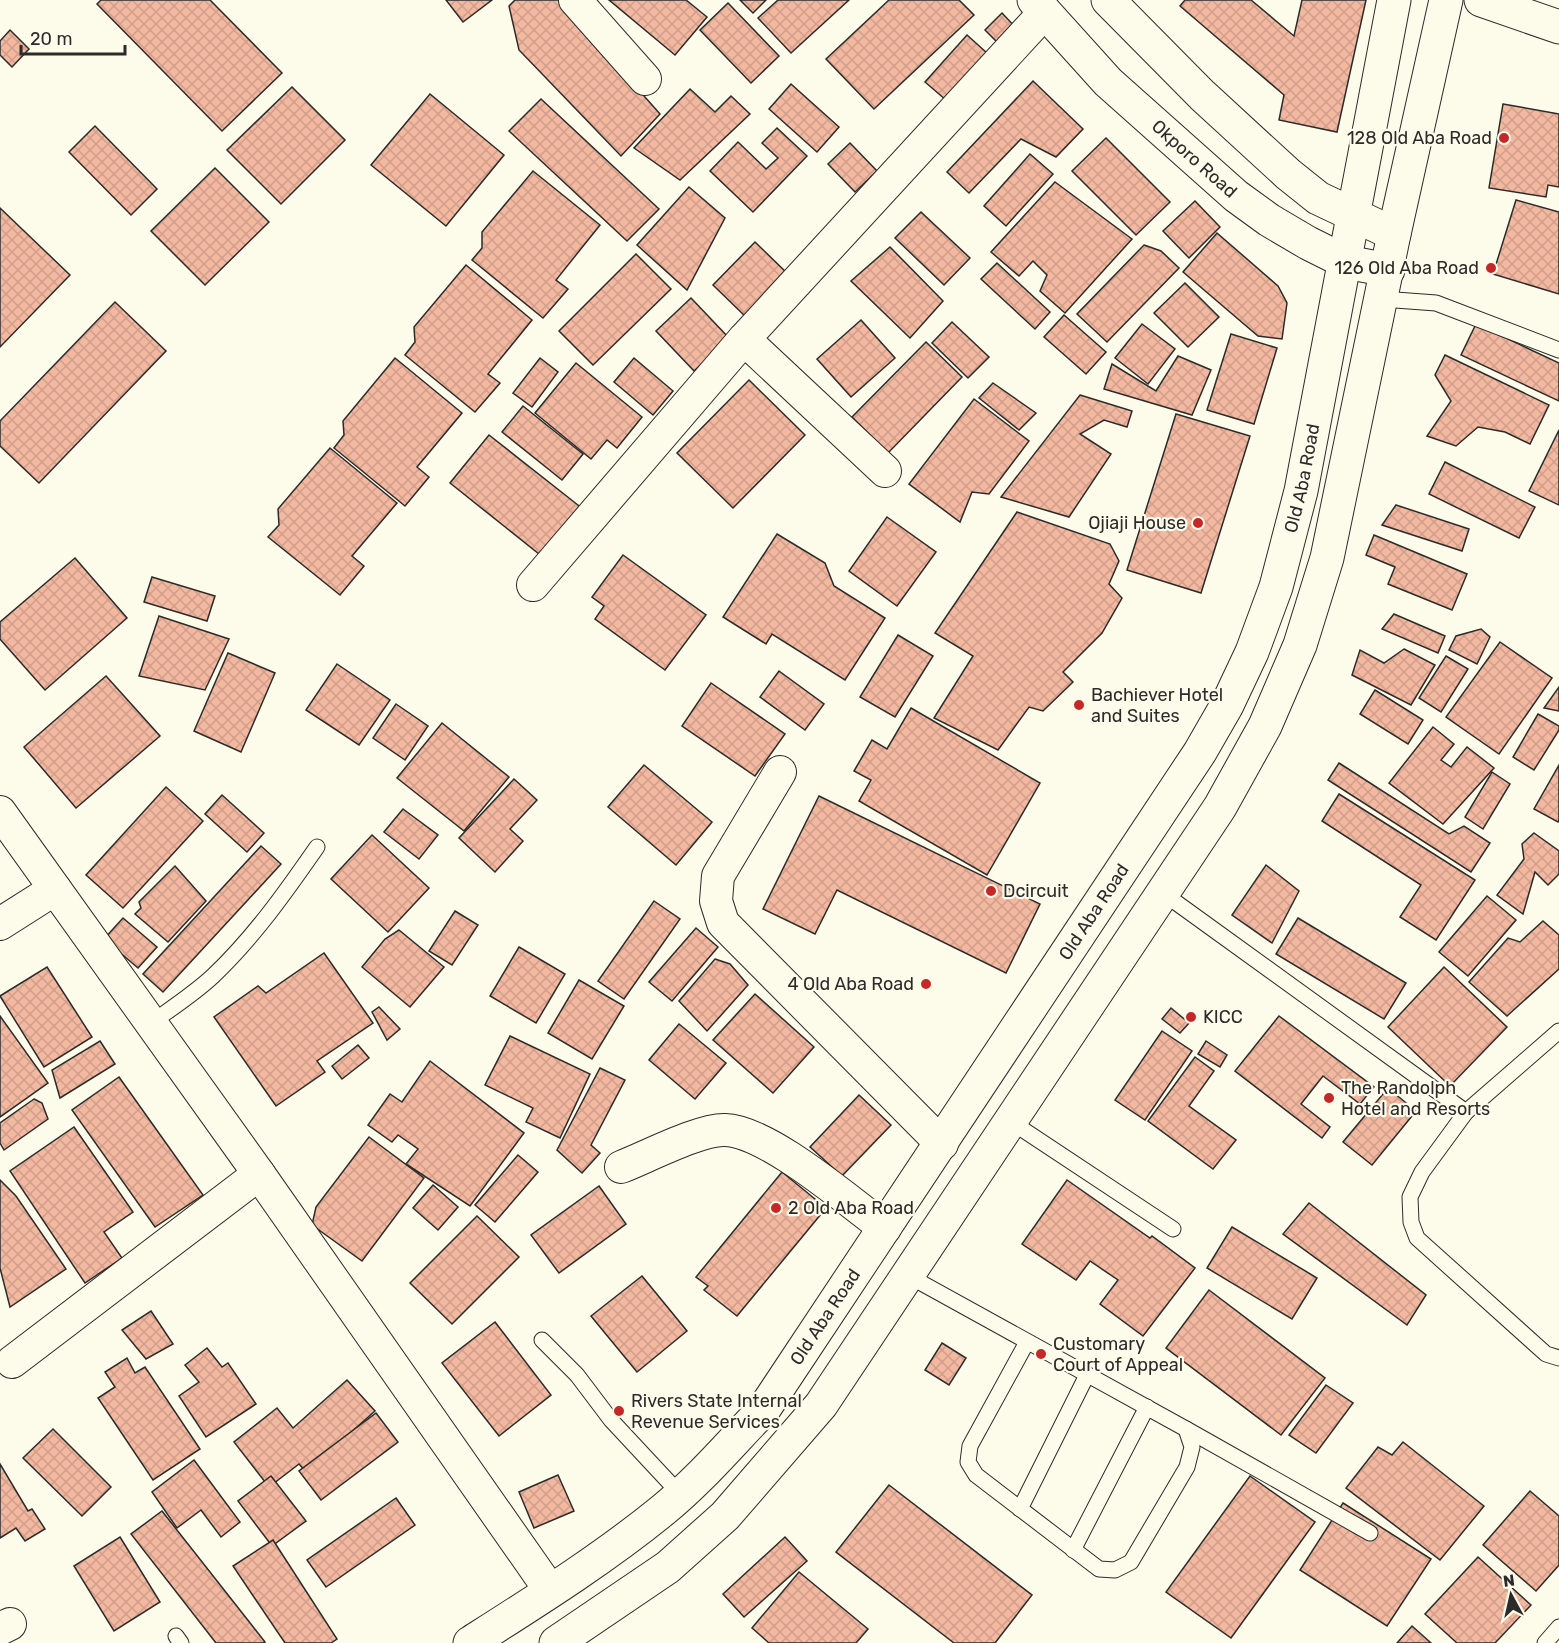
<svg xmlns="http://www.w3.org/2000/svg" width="1559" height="1643" font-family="Rubik,sans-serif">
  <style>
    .building { fill: url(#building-cross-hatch); stroke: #2b2b2b; stroke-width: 1.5 }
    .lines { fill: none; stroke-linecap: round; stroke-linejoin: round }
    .service-casing { stroke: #2b2b2b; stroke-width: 17 }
    .minor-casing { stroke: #2b2b2b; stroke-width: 34 }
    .secondary-casing { stroke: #2b2b2b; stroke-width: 35 }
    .primary-casing { stroke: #2b2b2b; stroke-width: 35 }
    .service { stroke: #fdfbea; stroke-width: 15 }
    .minor { stroke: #fdfbea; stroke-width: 32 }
    .secondary { stroke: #fdfbea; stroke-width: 33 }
    .primary { stroke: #fdfbea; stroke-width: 33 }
    .poi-dot { fill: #c62828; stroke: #fdfbea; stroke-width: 2 }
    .labels { text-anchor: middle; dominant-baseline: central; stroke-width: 4.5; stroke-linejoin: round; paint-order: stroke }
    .poi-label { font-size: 18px; fill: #2b2b2b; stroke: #fdfbea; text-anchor: start }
    .street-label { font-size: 18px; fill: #2b2b2b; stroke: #fdfbea }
  </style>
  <defs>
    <pattern id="building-cross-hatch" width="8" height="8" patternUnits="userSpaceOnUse" patternTransform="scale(1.5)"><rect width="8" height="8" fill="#f2b8a0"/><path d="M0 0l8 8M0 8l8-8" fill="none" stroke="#d09e8a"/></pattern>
  </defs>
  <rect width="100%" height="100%" fill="#fdfbea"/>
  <g class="building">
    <polygon points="101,0 210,0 282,73 222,131 97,4"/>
    <polygon points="446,0 492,0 463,22"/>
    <polygon points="515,0 559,0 660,114 621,156 519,50 509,6"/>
    <polygon points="609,0 686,0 707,17 675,55"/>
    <polygon points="740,0 766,0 753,13"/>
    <polygon points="778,0 849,0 791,53 758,18"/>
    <polygon points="889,0 959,0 974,15 874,109 826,59"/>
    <polygon points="1185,0 1251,0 1294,36 1302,0 1366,0 1337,132 1279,120 1284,95 1180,6"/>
    <polygon points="728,3 779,56 751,83 700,30"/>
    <polygon points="1002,13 1018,30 1001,46 985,30"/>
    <polygon points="10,30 29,49 12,67 0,55 0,41"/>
    <polygon points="967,35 987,53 946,100 925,82"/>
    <polygon points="1033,81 1083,129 1056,157 1021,139 969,193 947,172"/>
    <polygon points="791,84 839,127 817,152 769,109"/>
    <polygon points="292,87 345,140 281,204 227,150"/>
    <polygon points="690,89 715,112 731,96 750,114 680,180 634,148"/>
    <polygon points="430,94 504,155 446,226 371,165"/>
    <polygon points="541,99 659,209 627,241 509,131"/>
    <polygon points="1503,104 1559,114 1559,187 1548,185 1546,197 1489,188"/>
    <polygon points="95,126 157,189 131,215 69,152"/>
    <polygon points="777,128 807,156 753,212 710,171 738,142 766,169 778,158 762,143"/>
    <polygon points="1106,138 1170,202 1136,235 1072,171"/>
    <polygon points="850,143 877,171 855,192 828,164"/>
    <polygon points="1030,154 1053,174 1006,226 984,206"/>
    <polygon points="215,168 269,222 205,285 151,231"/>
    <polygon points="533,171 600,225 556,280 568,289 543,318 472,260 482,248 482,232"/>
    <polygon points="1055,182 1132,239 1065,313 1040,291 1047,275 1033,261 1019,276 991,252"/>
    <polygon points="689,187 725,218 687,290 637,245"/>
    <polygon points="1516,200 1559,212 1559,294 1493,274"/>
    <polygon points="1195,201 1220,227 1189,258 1163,231"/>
    <polygon points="0,208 70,275 0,347"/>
    <polygon points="921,212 970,258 944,285 895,238"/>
    <polygon points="1217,233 1278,286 1287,303 1282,339 1258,336 1183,272"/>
    <polygon points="755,242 791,277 749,320 713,285"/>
    <polygon points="1144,245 1161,251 1179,268 1107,342 1077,314"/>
    <polygon points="890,247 943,301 910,338 851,281"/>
    <polygon points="636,254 671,289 593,365 559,331"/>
    <polygon points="997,263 1050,312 1035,329 981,279"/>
    <polygon points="466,265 532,320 488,374 500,383 475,412 405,355 415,342 414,327"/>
    <polygon points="1185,283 1219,317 1188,347 1154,313"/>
    <polygon points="691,298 729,338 694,371 656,331"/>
    <polygon points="115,302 166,351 39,483 0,446 0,421"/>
    <polygon points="1064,315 1106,352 1086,374 1044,337"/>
    <polygon points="861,320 895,358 851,397 817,359"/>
    <polygon points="952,322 989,357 968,378 932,343"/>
    <polygon points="1142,324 1175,349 1148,384 1115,358"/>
    <polygon points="1476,324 1559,363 1559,401 1461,355"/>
    <polygon points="1231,334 1277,348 1254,424 1207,410"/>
    <polygon points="926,342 962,377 888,453 852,417"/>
    <polygon points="1445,355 1549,405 1530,444 1505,432 1478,427 1456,446 1427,436 1451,401 1435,375"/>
    <polygon points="1178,356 1211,370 1192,415 1104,389 1112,364 1156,391"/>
    <polygon points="395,358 462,413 417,467 429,477 405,506 334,448 344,435 343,421"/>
    <polygon points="540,358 558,372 532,407 513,393"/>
    <polygon points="634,358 673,391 653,415 614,382"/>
    <polygon points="576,363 642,417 617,448 607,440 591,459 535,413"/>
    <polygon points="749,380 805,435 733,508 677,453"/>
    <polygon points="993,383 1036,413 1019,430 979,398"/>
    <polygon points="1080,395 1132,411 1127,427 1104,420 1080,434 1111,454 1069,517 1001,497"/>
    <polygon points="974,399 1029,441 989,494 972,492 960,522 909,484"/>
    <polygon points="523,406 583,454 562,480 502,432"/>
    <polygon points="1176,414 1250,436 1201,593 1127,570"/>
    <polygon points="1559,430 1559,505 1529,491"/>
    <polygon points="489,435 583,509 544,558 450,483"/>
    <polygon points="330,448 397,503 352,556 364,566 340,595 268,537 279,525 278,509"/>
    <polygon points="1445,462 1535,507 1519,538 1429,494"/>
    <polygon points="1396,505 1469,529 1462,551 1382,525"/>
    <polygon points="1017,512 1110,544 1119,561 1109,584 1122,598 1102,633 1063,672 1073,682 1043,711 1029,707 998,750 934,718 973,656 935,633"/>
    <polygon points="887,517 936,552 897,606 849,571"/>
    <polygon points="777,534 825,563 834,586 885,618 845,680 772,634 766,644 723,617"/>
    <polygon points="1374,535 1467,574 1452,610 1388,584 1395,567 1366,555"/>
    <polygon points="623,555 706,615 665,670 595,619 604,606 592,597"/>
    <polygon points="75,558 127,618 45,690 0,639 0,622"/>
    <polygon points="152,577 215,596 207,621 144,602"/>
    <polygon points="1394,614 1445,636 1438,653 1382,629"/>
    <polygon points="159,616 229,639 205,690 139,676"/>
    <polygon points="1481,629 1490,637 1477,664 1449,650 1456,636"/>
    <polygon points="898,635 933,656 895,717 860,697"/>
    <polygon points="1500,642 1552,678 1499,754 1446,717"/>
    <polygon points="1404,649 1435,665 1411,705 1352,675 1360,650 1384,663"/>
    <polygon points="228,653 275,673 241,752 194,731"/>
    <polygon points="1446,656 1468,669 1441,712 1419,698"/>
    <polygon points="337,664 390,700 359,745 306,710"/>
    <polygon points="779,671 824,704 805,730 760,697"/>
    <polygon points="106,676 160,736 76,808 24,747"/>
    <polygon points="711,683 785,734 755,776 682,726"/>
    <polygon points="1559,687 1559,711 1544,708"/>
    <polygon points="1375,690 1423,720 1408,744 1360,714"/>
    <polygon points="396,704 428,726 405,760 373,738"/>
    <polygon points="911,708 1040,783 987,875 859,801 871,780 854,771 872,740 887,749"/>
    <polygon points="1538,714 1559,726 1559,730 1534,770 1513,757"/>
    <polygon points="442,723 509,777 464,831 397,778"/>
    <polygon points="1433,727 1454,744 1441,760 1451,767 1467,747 1494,768 1443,824 1389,783"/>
    <polygon points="1339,763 1449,834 1464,826 1490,843 1471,872 1328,780"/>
    <polygon points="644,765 712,822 676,865 608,807"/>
    <polygon points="1559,765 1559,820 1558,822 1534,809"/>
    <polygon points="1492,772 1510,784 1483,829 1465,817"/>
    <polygon points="514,779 537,800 510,829 523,841 495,872 459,838"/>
    <polygon points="166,787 203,821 123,908 86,875"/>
    <polygon points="1339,794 1475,880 1436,940 1400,917 1421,885 1322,821"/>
    <polygon points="222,795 264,833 247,852 205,814"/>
    <polygon points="819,796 1040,904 1006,973 837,890 815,934 763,909"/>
    <polygon points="403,809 438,835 419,859 384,832"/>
    <polygon points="1534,833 1559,851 1559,874 1548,885 1535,872 1523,914 1497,895 1524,859 1522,844"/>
    <polygon points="372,835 429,888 388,932 331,879"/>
    <polygon points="261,846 281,864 163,992 143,974"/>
    <polygon points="1266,865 1299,891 1272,943 1232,915"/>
    <polygon points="175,866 206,901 168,942 135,914 141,908 139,902"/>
    <polygon points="1487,896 1516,920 1468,976 1439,952"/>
    <polygon points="654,901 680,919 624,999 598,981"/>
    <polygon points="455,911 478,925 452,965 429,951"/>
    <polygon points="123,918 157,947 138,968 104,939"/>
    <polygon points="1298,918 1406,983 1384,1019 1276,954"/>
    <polygon points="1543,921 1559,935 1559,969 1507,1016 1469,982 1508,938 1520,942"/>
    <polygon points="696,928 718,947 672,1001 649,982"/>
    <polygon points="399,930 444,967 410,1007 362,967 385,939"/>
    <polygon points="519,947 565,974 536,1023 490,996"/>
    <polygon points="324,953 373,1023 317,1061 325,1072 276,1106 214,1017 258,986 266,993"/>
    <polygon points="715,959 730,964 748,985 707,1031 679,1001"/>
    <polygon points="47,967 92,1037 44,1067 0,996"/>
    <polygon points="1444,967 1507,1027 1450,1086 1388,1027"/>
    <polygon points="579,980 624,1006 592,1059 548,1033"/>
    <polygon points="755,994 814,1047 773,1093 713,1040"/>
    <polygon points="379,1007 400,1029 387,1040 372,1012"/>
    <polygon points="1171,1008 1189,1023 1180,1033 1162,1019"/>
    <polygon points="0,1016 48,1083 0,1117"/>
    <polygon points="1279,1016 1374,1087 1360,1104 1323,1076 1301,1104 1330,1127 1322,1138 1235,1071"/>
    <polygon points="679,1024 726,1063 695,1099 649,1060"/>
    <polygon points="1162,1031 1192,1051 1145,1120 1115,1100"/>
    <polygon points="510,1036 590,1074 560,1138 526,1122 533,1108 485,1085"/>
    <polygon points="100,1041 115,1064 60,1098 52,1070"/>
    <polygon points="1206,1041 1227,1055 1220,1067 1198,1054"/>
    <polygon points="358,1045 369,1058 342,1079 332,1066"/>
    <polygon points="1195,1057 1214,1071 1189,1106 1236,1140 1213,1169 1148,1121"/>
    <polygon points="430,1061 524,1133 470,1206 406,1164 418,1149 398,1135 392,1142 368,1125 390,1094 402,1102"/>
    <polygon points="600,1068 625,1080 591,1145 600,1153 582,1173 557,1150"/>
    <polygon points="119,1077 203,1195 155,1227 72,1110"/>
    <polygon points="1388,1088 1416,1111 1372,1165 1343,1142"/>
    <polygon points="859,1095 891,1125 842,1176 810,1147"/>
    <polygon points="34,1099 42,1103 48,1119 4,1150 0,1143 0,1123"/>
    <polygon points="74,1127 133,1212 104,1232 122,1258 85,1283 10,1171"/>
    <polygon points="369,1137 424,1178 362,1261 312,1225 316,1207"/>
    <polygon points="518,1155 538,1172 495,1222 475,1205"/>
    <polygon points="782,1172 826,1208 737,1316 704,1290 708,1286 696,1277"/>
    <polygon points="0,1180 16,1196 66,1269 10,1307 0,1268"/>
    <polygon points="1067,1180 1150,1238 1152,1236 1195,1268 1143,1336 1100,1304 1118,1280 1090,1261 1076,1280 1022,1244"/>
    <polygon points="433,1185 458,1207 438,1230 413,1208"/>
    <polygon points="599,1186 626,1224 559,1273 531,1235"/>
    <polygon points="1309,1203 1426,1295 1407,1325 1283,1234"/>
    <polygon points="477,1216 519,1257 452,1324 410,1283"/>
    <polygon points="1232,1227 1317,1278 1292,1319 1207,1268"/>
    <polygon points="642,1276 687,1331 637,1372 591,1316"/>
    <polygon points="1209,1290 1325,1378 1281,1435 1166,1348"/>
    <polygon points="151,1311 173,1344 146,1359 122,1330"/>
    <polygon points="495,1322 551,1395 499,1436 442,1363"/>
    <polygon points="942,1343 966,1358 949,1385 925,1370"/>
    <polygon points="207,1348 222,1367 228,1363 256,1404 206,1437 179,1396 199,1382 185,1365"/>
    <polygon points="127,1358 135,1373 145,1367 200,1449 153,1480 98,1398 115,1387 105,1372"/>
    <polygon points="347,1380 375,1411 306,1472 299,1464 269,1487 234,1442 277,1408 293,1428"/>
    <polygon points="1326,1385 1353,1403 1316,1453 1289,1435"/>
    <polygon points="376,1413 398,1442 321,1500 299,1471"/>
    <polygon points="53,1429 111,1487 82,1516 23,1458"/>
    <polygon points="1403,1442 1484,1506 1440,1560 1346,1488 1378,1447 1392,1455"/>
    <polygon points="194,1460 240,1522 221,1537 201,1510 177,1528 152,1492"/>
    <polygon points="0,1464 28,1511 32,1509 45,1529 25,1541 16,1528 0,1538"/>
    <polygon points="558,1475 574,1511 534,1528 519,1492"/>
    <polygon points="271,1476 306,1521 272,1546 238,1501"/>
    <polygon points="1250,1476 1315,1522 1231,1638 1166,1592"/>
    <polygon points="889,1485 1032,1595 995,1643 954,1643 836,1552"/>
    <polygon points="1530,1491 1559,1516 1559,1565 1536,1591 1483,1545"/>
    <polygon points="396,1498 415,1525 326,1587 307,1560"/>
    <polygon points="1343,1503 1431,1559 1387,1626 1300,1570"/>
    <polygon points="162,1511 265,1642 263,1643 216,1643 131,1534"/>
    <polygon points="120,1537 160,1602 114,1631 74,1566"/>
    <polygon points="785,1537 807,1561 744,1617 723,1594"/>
    <polygon points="273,1540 337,1639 331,1643 285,1643 233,1566"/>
    <polygon points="1478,1557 1531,1605 1495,1643 1457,1643 1425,1614"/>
    <polygon points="799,1572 868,1629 856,1643 769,1643 752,1628"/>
    <polygon points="1412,1626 1431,1643 1397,1643"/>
  </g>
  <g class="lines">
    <g class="service-casing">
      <g id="service">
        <polyline points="1382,299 1436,303 1559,350"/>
        <polyline points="1163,893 1466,1112"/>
        <path d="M151 1023C172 1008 195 993 213 976 254 937 285 893 317 847"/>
        <polyline points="1559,1031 1466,1112 1422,1172 1410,1197 1411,1222 1417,1238 1546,1354 1559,1358"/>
        <polyline points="1010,1121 1173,1229"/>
        <polyline points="907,1275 1186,1429 1192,1447 1187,1467 1131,1562 1115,1570 1099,1569 976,1475 968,1462 970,1446 1027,1342"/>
        <polyline points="542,1340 577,1375 611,1420 680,1494"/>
        <polyline points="1186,1429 1370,1533"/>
        <polyline points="1020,1509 1087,1375"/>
        <polyline points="1073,1550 1147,1407"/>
        <polyline points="176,1636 181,1643"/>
        <polyline points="1545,1643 1559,1627"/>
      </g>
    </g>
    <g class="minor-casing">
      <g id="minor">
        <polyline points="575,0 645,79"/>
        <polyline points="744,339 885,471"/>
        <polyline points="533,585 744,339 1045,12"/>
        <polyline points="780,772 718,876 716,901 723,923 942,1144"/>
        <polyline points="0,812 259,1174 550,1590"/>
        <polyline points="0,924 55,889"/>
        <path d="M621 1167C647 1157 700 1129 725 1130 768 1131 849 1202 885 1228"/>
        <polyline points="12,1362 259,1174"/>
        <polyline points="0,1629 10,1624"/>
      </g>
    </g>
    <g class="secondary-casing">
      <g id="secondary">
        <path id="s1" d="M1034 0 1108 82 1236 196 1269 220 1308 243 1346 262 1388 270"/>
        <polyline points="1108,0 1202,95 1288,174 1318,198 1394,234"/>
        <polyline points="1481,0 1559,27"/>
      </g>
    </g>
    <g class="primary-casing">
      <g id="primary">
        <path id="s2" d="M470 1643C536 1601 603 1559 663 1510 700 1480 731 1443 764 1409L1200 752 1227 705 1252 652 1276 587 1301 491 1394 0"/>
        <polyline points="556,1643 668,1567 725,1516 821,1405 1220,807 1265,726 1300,645 1327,558 1394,234 1446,0"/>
      </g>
    </g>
    <use href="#service" class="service"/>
    <use href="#minor" class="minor"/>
    <use href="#secondary" class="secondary"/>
    <use href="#primary" class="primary"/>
  </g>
  <g class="poi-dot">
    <circle cx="1504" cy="138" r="6"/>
    <circle cx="1491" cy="268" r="6"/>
    <circle cx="1198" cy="523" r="6"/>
    <circle cx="1079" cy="705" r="6"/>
    <circle cx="991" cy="891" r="6"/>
    <circle cx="926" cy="984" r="6"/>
    <circle cx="1191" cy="1017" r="6"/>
    <circle cx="1329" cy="1098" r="6"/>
    <circle cx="776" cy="1208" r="6"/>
    <circle cx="1041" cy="1354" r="6"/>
    <circle cx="619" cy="1411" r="6"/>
  </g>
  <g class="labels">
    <g class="poi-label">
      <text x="1492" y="138" text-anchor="end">128 Old Aba Road</text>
      <text x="1479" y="268" text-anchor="end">126 Old Aba Road</text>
      <text x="1186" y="523" text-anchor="end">Ojiaji House</text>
      <text x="1091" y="695">Bachiever Hotel<tspan x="1091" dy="21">and Suites</tspan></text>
      <text x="1003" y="891">Dcircuit</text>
      <text x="914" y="984" text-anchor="end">4 Old Aba Road</text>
      <text x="1203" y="1017">KICC</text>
      <text x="1341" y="1088">The Randolph<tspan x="1341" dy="21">Hotel and Resorts</tspan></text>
      <text x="788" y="1208">2 Old Aba Road</text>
      <text x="1053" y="1344">Customary<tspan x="1053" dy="21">Court of Appeal</tspan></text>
      <text x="631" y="1401">Rivers State Internal<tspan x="631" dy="21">Revenue Services</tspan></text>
    </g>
    <g class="street-label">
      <text stroke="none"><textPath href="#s1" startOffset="226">Okporo Road</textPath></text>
      <text stroke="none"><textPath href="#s2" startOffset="1460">Old Aba Road</textPath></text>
      <text stroke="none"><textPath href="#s2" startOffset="974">Old Aba Road</textPath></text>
      <text stroke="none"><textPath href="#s2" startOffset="488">Old Aba Road</textPath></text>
    </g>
  </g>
  <g transform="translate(1511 1595) rotate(352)" stroke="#fdfbea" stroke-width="4.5" paint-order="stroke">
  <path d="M0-4.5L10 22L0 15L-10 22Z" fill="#2b2b2b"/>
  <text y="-9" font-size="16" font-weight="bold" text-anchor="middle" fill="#2b2b2b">N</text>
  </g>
  <path d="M21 45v9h104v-9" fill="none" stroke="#2b2b2b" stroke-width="3"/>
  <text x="30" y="45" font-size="18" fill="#2b2b2b" stroke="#fdfbea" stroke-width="4.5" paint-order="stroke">20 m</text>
</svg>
